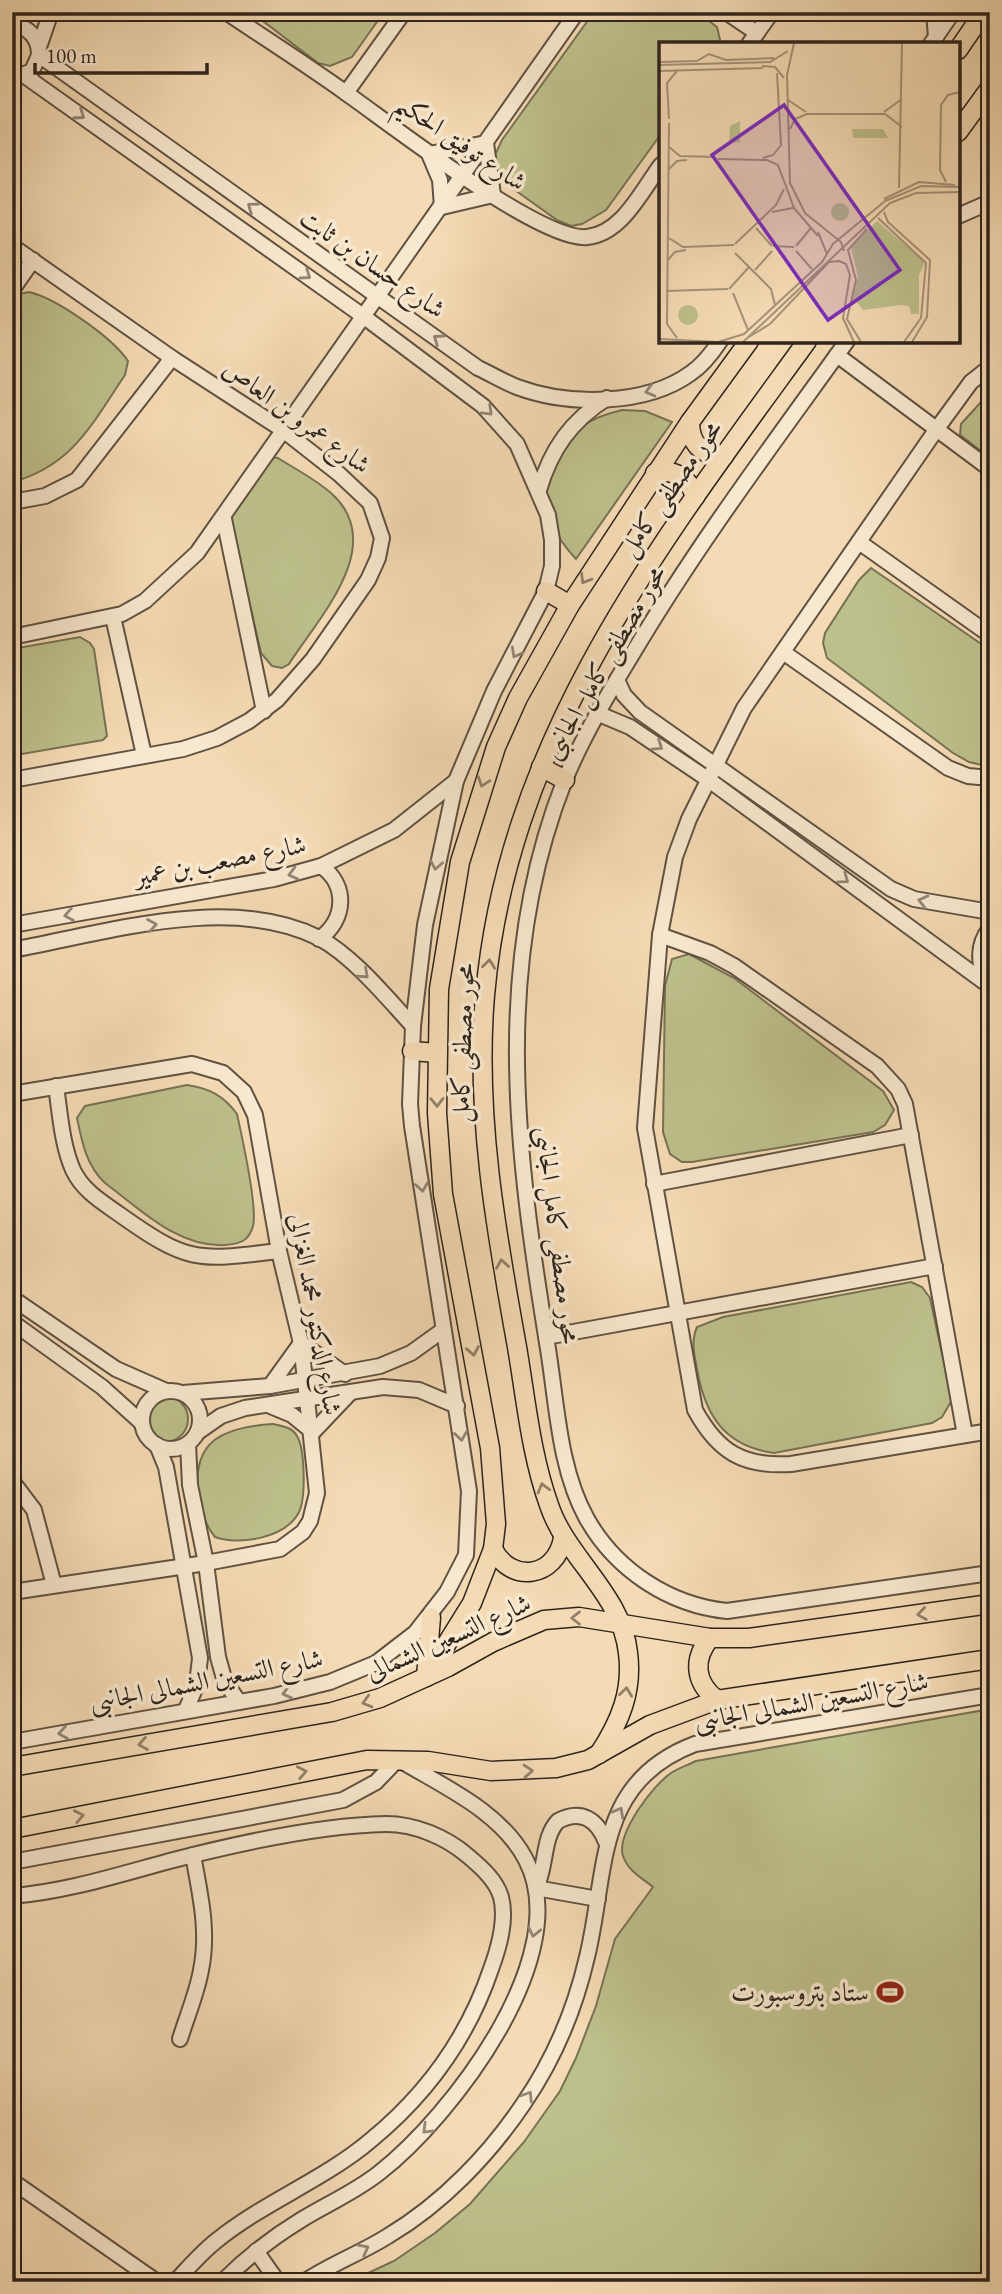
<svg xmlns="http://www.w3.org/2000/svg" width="1002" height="2294" font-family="'EB Garamond',Amiri,serif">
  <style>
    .green { fill: #bdc08c; stroke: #767254; stroke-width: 2 }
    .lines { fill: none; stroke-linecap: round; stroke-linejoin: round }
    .minor-casing { stroke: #605242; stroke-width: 18 }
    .major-casing { stroke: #2e241c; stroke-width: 21 }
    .minor { stroke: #f8e8cf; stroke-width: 14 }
    .major { stroke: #f5dbb5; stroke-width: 18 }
    .oneway { stroke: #938676 }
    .oneway2 { stroke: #928068 }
    .labels { text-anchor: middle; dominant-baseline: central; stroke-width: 7; stroke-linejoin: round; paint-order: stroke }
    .street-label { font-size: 26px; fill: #2e241c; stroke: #f8e8cf }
    .poi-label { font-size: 26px; fill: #2e241c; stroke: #f8e8cf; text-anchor: end }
    .inset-road { fill: none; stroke: #a59278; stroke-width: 2 }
    .view { fill: #7b2cbf; fill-opacity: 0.15; stroke: #7b2cbf; stroke-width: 3.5 }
    .inset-edge { fill: none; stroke: #2e241c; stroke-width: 3.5 }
  </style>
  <rect width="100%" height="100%" fill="#f5dbb5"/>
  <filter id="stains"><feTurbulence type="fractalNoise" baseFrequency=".00286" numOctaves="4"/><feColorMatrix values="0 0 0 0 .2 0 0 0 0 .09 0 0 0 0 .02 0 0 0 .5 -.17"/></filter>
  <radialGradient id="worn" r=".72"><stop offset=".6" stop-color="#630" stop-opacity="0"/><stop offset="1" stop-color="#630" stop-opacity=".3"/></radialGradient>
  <g class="green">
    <polygon points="251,12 384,12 352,57 330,66 318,63"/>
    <polygon points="594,12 697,12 717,27 721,44 661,44 661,134 606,210 582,224 571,226 557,220 498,178 493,159 502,140"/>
    <path d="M29 292C56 298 113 338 128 361L125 375C93 422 73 466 12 482V299L15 295Z"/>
    <polygon points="990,392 990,458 960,435 961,424"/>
    <path d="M622 410 645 411 672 422 576 559C558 540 538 508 545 480 547 472 555 463 559 456 577 427 588 418 622 410Z"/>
    <path d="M270 457 278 458C295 469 317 480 332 494 388 545 319 617 289 664L282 668 272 666 261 653 232 528V508Z"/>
    <polygon points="871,568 990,650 990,767 969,762 953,753 827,658 823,643 825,633 859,580"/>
    <polygon points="80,637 90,643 94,649 107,736 103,740 16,755 12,752 12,649"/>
    <polygon points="689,954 734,978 883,1091 894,1110 885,1125 873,1132 692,1162 682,1162 670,1154 663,1132 665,986 672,959"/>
    <path d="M187 1085C209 1088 224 1096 237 1114 242 1137 258 1207 253 1226 249 1241 240 1244 225 1245 178 1248 140 1209 105 1183 86 1165 82 1142 77 1118L85 1106Z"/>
    <path d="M911 1282 922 1287 930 1298 952 1400 942 1417 932 1423 774 1453C724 1446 705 1415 697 1369 694 1353 691 1341 697 1327L723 1317Z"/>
    <circle cx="165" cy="1419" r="23"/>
    <path d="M273 1424C282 1426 292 1427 297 1436 305 1449 306 1498 299 1512 286 1538 239 1546 215 1537 205 1525 202 1512 199 1497 190 1440 224 1427 273 1424Z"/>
    <polygon points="12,1514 21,1555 12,1572"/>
    <path d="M990 1709V2282H349L394 2261 435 2233 470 2204 524 2142 560 2091 576 2058 596 2006 615 1939 653 1887C642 1878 628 1871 623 1856 616 1834 653 1785 671 1773 679 1768 688 1765 696 1761Z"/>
  </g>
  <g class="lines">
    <g class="minor-casing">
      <g id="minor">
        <path d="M226 12C266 39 307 65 346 93 389 123 541 242 587 237 622 234 642 190 661 165"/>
        <polyline points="726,12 757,33"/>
        <polyline points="934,12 936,37"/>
        <path d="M12 25C29 27 39 37 39 55L32 71 12 79"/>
        <polyline points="749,44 772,12"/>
        <polyline points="931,44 953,12"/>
        <polyline points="39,47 51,12"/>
        <path d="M39 55 478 368C491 374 504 382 517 387 568 406 646 406 691 373 703 365 712 353 720 341"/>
        <polyline points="346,93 404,12"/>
        <polygon points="486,143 493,195 442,207 440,180 429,154"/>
        <polyline points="958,216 990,202"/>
        <polyline points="12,246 172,358 283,430 339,474 370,503 382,538 378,558 368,580 313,659 277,700 249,721 217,738 183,749 12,780"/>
        <polyline points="12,290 33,260"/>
        <path d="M847 341C773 444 697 545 633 653 608 694 582 738 564 782 491 968 517 1158 548 1349 557 1405 559 1469 587 1519 616 1570 669 1605 727 1611L990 1573"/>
        <polyline points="837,355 990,469"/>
        <path d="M990 367 971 382 936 430 744 708 689 819 675 857 660 935 645 1128 695 1410C718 1452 743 1467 791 1464L990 1431"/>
        <path d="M539 490C551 449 571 421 607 398"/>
        <polyline points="12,502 45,496 77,480 172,358"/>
        <polyline points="224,519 264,711"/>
        <polyline points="859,542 990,635"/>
        <polyline points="113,617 144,755"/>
        <polyline points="12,637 122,614 145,601 197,553 577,12"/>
        <polyline points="783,652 948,768 968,776 990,778"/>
        <polyline points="617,680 624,695 640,712 891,889 914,899 990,912"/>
        <polyline points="599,714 630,727 709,780 987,984"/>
        <polyline points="12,925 274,879 321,866 394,830 456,781"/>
        <polyline points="660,935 710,953 734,966 877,1066 898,1089 905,1104 965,1435"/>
        <path d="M319 939C346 920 348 885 321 866"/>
        <path d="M12 950C105 933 230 893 319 938 353 956 387 998 413 1026"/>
        <path d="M987 983C978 964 977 945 990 928"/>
        <path d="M56 1086C60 1114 62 1145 73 1170 83 1191 102 1202 119 1214 188 1263 196 1261 279 1251"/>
        <polyline points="12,1094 192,1064 223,1073 244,1092 255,1115 279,1251 301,1343 317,1493 310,1521 303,1532 280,1549 206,1563 12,1592"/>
        <polyline points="654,1184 911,1135"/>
        <polyline points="12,1298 116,1369 166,1391"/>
        <polyline points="12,1322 102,1387 142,1423"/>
        <polyline points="546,1337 935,1266"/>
        <polyline points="270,1386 301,1343 345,1374"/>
        <circle cx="171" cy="1420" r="29"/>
        <polyline points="183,1393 270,1386 380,1366 411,1353 443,1330"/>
        <polyline points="268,1405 292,1415 313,1432 350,1393"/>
        <polyline points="198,1432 221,1416 245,1408 383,1387 419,1390 457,1406"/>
        <polyline points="188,1444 190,1485 206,1563 218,1657 225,1682 239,1702"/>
        <polyline points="157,1445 166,1467 200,1658 197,1684 186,1710"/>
        <polyline points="12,1481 34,1510 54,1585"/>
        <polyline points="12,1742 274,1696 330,1682 376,1663 415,1633 447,1592 466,1555 469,1491 412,1126 410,1104 413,1026 425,925 456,781 494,691 546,591 552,566 552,540 548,515 517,444 483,406 363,316 25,76"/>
        <path d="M12 1862 343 1800 376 1782 398 1759C442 1786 501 1811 526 1860 576 1955 451 2117 379 2173 355 2192 327 2204 301 2220 273 2237 246 2258 222 2282"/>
        <path d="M12 1896C74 1891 132 1870 193 1855 250 1841 327 1825 386 1824 415 1824 446 1837 468 1856 481 1867 496 1880 501 1897 507 1920 499 1947 491 1969 468 2037 427 2094 371 2140 324 2180 264 2202 216 2241 201 2253 188 2268 175 2282"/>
        <path d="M598 1899 536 1888C547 1866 542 1838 558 1821 581 1809 597 1819 606 1842"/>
        <path d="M180 2039C187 2016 197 1993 201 1970 209 1931 200 1894 193 1855"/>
        <polyline points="12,2181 157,2282"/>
        <polyline points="256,2251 278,2282"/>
        <path d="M304 2282C331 2264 361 2253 388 2236 442 2204 489 2155 524 2103 554 2059 575 2009 587 1957 608 1871 594 1782 695 1744L990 1695"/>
      </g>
    </g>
    <g class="major-casing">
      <g id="major">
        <polyline points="958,50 984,12"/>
        <polyline points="958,132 990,88"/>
        <path d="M690 422C690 444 702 456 724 456"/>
        <path d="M655 473C675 469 689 477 695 497"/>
        <polyline points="546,591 570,605"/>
        <polyline points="541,767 565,780"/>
        <polyline points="412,1051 437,1053"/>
        <path d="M493 1549C511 1584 556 1578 563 1538"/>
        <path d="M710 1638C692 1660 695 1683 717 1700"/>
        <polyline points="426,1677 472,1603 493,1549 496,1524 490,1448 443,1194 437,1113 439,989 460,862 496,747 518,698 570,605 690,422 749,341"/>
        <polyline points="426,1677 431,1617"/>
        <path d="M599 1754C620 1722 633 1691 628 1653 622 1594 567 1559 549 1505 531 1455 526 1400 517 1347 496 1231 475 1114 485 995 508 737 661 542 807 341"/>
        <polyline points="12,1767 332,1712 380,1698 448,1667 493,1642 544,1620 579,1617 710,1638 749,1638 990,1604"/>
        <polyline points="12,1829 367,1760 428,1761 491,1771 556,1768 588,1760 650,1725 717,1700 990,1659"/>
      </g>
    </g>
    <use href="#minor" class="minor"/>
    <use href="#major" class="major"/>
  </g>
  <defs><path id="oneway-chevron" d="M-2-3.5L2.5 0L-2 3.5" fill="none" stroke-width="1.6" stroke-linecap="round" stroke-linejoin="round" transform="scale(1.75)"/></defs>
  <g class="oneway">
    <use href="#oneway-chevron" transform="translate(80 115) rotate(35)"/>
    <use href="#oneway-chevron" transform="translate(252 207) rotate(-144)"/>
    <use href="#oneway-chevron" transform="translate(306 275) rotate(35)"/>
    <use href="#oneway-chevron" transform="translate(438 339) rotate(-145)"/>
    <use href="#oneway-chevron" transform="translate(650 391) rotate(165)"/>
    <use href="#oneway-chevron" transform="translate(488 411) rotate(44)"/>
    <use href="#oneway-chevron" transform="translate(516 653) rotate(119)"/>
    <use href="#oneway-chevron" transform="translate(658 746) rotate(34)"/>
    <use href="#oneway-chevron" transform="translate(436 865) rotate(101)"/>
    <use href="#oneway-chevron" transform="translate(293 874) rotate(166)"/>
    <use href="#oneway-chevron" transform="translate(844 879) rotate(36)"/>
    <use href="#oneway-chevron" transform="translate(923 901) rotate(-166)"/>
    <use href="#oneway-chevron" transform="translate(69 915) rotate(170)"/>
    <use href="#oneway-chevron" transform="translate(152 925) rotate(-10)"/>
    <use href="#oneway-chevron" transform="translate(364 974) rotate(42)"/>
    <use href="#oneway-chevron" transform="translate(422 1187) rotate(82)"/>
    <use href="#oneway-chevron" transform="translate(461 1436) rotate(82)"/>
    <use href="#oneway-chevron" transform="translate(287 1693) rotate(166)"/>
    <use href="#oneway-chevron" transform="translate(63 1733) rotate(170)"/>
    <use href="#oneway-chevron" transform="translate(619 1812) rotate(-61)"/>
    <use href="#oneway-chevron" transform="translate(534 1932) rotate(102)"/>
    <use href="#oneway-chevron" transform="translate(528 2096) rotate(-58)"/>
    <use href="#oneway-chevron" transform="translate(427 2129) rotate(135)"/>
    <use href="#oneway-chevron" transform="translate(364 2249) rotate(-28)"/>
  </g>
  <g class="oneway2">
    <use href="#oneway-chevron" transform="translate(585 579) rotate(121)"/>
    <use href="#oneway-chevron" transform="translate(483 782) rotate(109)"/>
    <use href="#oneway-chevron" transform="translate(489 964) rotate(-83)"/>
    <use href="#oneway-chevron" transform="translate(437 1102) rotate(89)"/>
    <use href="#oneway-chevron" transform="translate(502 1264) rotate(-99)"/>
    <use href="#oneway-chevron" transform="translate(473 1351) rotate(80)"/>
    <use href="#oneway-chevron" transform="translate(543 1488) rotate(-105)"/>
    <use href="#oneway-chevron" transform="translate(922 1614) rotate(172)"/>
    <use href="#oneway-chevron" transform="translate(576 1618) rotate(180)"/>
    <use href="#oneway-chevron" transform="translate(626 1692) rotate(-83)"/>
    <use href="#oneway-chevron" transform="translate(367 1702) rotate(164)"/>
    <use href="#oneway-chevron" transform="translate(143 1744) rotate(170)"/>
    <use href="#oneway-chevron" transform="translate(528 1771) rotate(-4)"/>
    <use href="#oneway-chevron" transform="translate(302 1772) rotate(-11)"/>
    <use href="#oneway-chevron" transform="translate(79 1816) rotate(-11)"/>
  </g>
  <defs>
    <g id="stadium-bare" transform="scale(2.1)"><path d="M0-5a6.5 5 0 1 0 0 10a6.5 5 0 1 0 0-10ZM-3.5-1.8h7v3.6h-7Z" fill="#8f2418" stroke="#f8e8cf" stroke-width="2.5" paint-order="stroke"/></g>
  </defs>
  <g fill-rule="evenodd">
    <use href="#stadium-bare" x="890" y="1992"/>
  </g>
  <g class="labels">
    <g class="street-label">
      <text transform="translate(461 142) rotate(34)">شارع توفيق الحكيم</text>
      <text transform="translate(373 263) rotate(35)">شارع حسان بن ثابت</text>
      <text transform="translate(297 416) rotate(36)">شارع عمرو بن العاص</text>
      <text transform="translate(670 488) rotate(-55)">محور مصطفى كامل</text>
      <text transform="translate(604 662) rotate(-60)">محور مصطفى كامل الجانبى</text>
      <text transform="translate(220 860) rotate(-11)">شارع مصعب بن عمير</text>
      <text transform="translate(462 1043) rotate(-88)">محور مصطفى كامل</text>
      <text transform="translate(558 1235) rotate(83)">محور مصطفى كامل الجانبى</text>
      <text transform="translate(316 1314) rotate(80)">شارع الدكتور محمد الغزالى</text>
      <text transform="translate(448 1637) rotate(-24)">شارع التسعين الشمالى</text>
      <text transform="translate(206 1680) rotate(-11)">شارع التسعين الشمالى الجانبى</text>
      <text transform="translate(811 1701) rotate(-10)">شارع التسعين الشمالى الجانبى</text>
    </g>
    <g class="poi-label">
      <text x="869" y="1992">ستاد بتروسبورت</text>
    </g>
  </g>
  <g transform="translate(659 42)">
    <rect width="301" height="301" fill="#f5dbb5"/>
    <path d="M81 79V100L70 101 71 84ZM193 87H224L229 96H194ZM172 170a9 9 0 1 1 18 0a9 9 0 1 1-18 0ZM218 179 266 220 260 233V272H252L250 264 242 263 204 268 198 260 191 265 199 235 192 205ZM19 273a10 10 0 1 1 20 0a10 10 0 1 1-20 0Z" fill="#bdc08c"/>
    <path class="inset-road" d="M135 1 128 33 131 141 146 171 182 200 185 209M0 20 38 19 50 12 67 18 115 16M0 23 111 20 129 9M103 24 116 25 125 36M0 29 104 26M129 58 147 70M225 70 243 57M10 77 8 41 18 29M10 81 8 282 18 296M131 87 136 77 148 72H226L243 85M10 105 21 114 55 115M104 116 114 113 122 103 118 31M59 117 108 118 119 123 135 166 159 194M9 128 18 119 28 118M287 140 281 128 282 63 289 53 301 50M240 146 243 1M225 157 260 140 296 143M113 170 134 166M225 170 229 180 271 218 268 275 253 300M219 176 267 221 262 276 245 300M97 186 113 204M159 190 168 212M10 196 24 205 75 203M76 202 117 163 125 147M114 204 135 205M137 204 152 186M137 209 153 227M76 211 112 247 116 263M8 219 16 210 27 208M96 228 113 209M70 247 90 225M7 249 69 247M74 251 89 288M90 295 111 282 170 220 180 219 187 222 191 233 184 276 195 300M0 297 59 300 85 292 163 220 174 202 226 159 262 144 301 145M84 300 231 161 257 151 301 150M202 300 188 277 197 238 189 208 208 187"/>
    <path class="view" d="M125 63 241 228 169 278 53 113Z"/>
    <rect width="301" height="301" class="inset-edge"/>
  </g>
  <rect width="1002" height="2294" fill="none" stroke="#f5dbb5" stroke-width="42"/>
  <rect x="14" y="14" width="974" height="2266" fill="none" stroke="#2e241c" stroke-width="3.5"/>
  <rect x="21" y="21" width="960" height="2252" fill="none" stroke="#2e241c" stroke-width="2"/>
  <path d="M35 63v10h172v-10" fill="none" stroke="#2e241c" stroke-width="3.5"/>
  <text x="46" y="63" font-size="21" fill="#2e241c" stroke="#f8e8cf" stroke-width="5" paint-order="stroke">100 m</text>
  <rect width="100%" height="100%" filter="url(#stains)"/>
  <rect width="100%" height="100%" fill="url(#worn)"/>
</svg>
